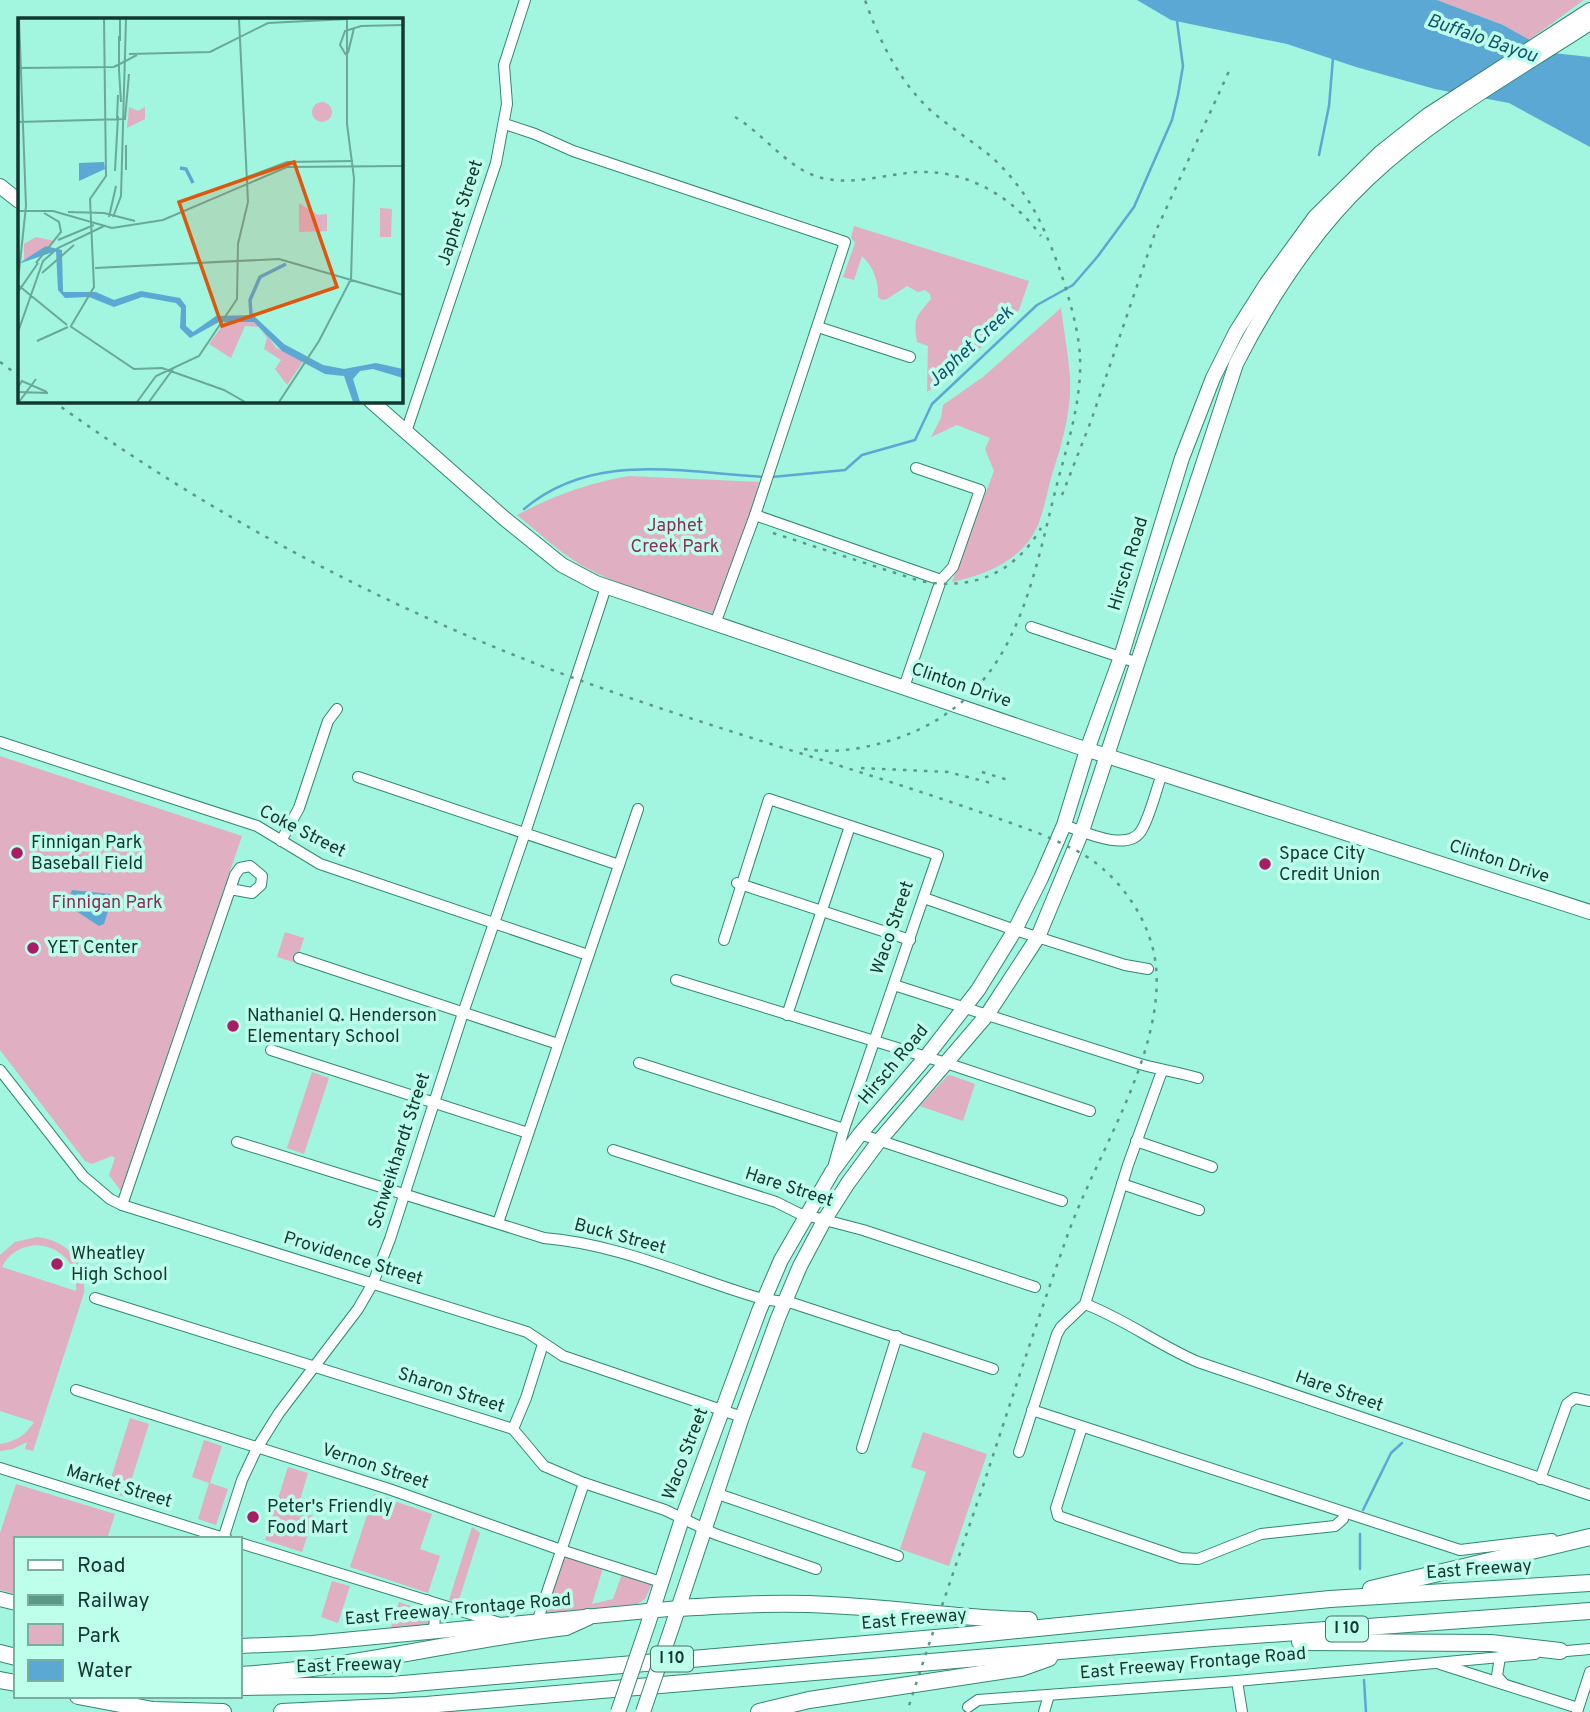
<svg xmlns="http://www.w3.org/2000/svg" width="1590" height="1712" font-family="Overpass,sans-serif">
  <style>
    .green { fill: #e0afc1; fill-rule: evenodd }
    .water { fill: #5aa8d3 }
    .lines { fill: none; stroke-linecap: round; stroke-linejoin: round }
    .stream { stroke: #5aa8d3; stroke-width: 2.5 }
    .minor-casing { stroke: #328774; stroke-width: 12 }
    .major-casing { stroke: #328774; stroke-width: 16 }
    .highway-casing { stroke: #328774; stroke-width: 18 }
    .minor { stroke: #fff; stroke-width: 10 }
    .major { stroke: #fff; stroke-width: 14 }
    .highway { stroke: #fff; stroke-width: 16 }
    .rail { stroke: #5c9888; stroke-width: 2.5; stroke-dasharray: 3.5 7; stroke-linecap: butt }
    .major-bridge-casing { stroke: #328774; stroke-width: 16; stroke-linecap: butt }
    .major-bridge { stroke: #fff; stroke-width: 14 }
    .poi-dot { fill: #a71e65; stroke: #beffec; stroke-width: 2.5 }
    .labels { text-anchor: middle; dominant-baseline: central; stroke-width: 7; stroke-linejoin: round; paint-order: stroke }
    .shield { fill: #beffec; stroke: #477368; stroke-width: 2 }
    .shield-label { font-size: 16px; font-weight: bold; fill: #14372f }
    .street-label { font-size: 18px; fill: #14372f; stroke: #beffec }
    .park-label { font-size: 18px; fill: #8a2f59; stroke: #beffec }
    .poi-label { font-size: 18px; fill: #14372f; stroke: #beffec; text-anchor: start }
    .water-label { font-size: 19px; font-style: italic; fill: #155270; stroke: #beffec }
    .inset-river { fill: none; stroke: #5aa8d3; stroke-width: 3.5 }
    .inset-road { fill: none; stroke: #69a998; stroke-width: 2 }
    .view { fill: #dd570e; fill-opacity: 0.15; stroke: #dd570e; stroke-width: 3.5 }
    .inset-edge { fill: none; stroke: #14372f; stroke-width: 3.5 }
  </style>
  <rect width="100%" height="100%" fill="#a2f5de"/>
  <g class="green">
    <polygon points="1437,0 1584,0 1529,40 1503,25"/>
    <path d="M854 226 1029 281 1019 310 975 353 927 392 928 346 917 342C913 317 916 317 931 299L930 294 925 290 918 292 907 286 887 299 882 300 878 297C879 282 873 266 862 256L854 280 843 277 855 243 851 238Z"/>
    <path d="M1061 308C1064 331 1068 354 1070 377 1072 412 1061 446 1051 478 1047 493 1044 510 1038 525 1023 560 986 575 952 582L994 471 985 449 990 438 957 425 931 437 941 418 943 405 983 377Z"/>
    <path d="M629 476 759 482 748 522 715 614C673 600 619 587 581 565 558 551 538 532 517 515 553 496 588 483 629 476Z"/>
    <polygon points="0,756 242,836 121,1191 109,1175 115,1158 112,1156 92,1164 85,1161 0,1050"/>
    <polygon points="285,932 304,938 296,963 277,957"/>
    <polygon points="312,1072 329,1078 304,1154 287,1148"/>
    <polygon points="950,1075 975,1084 963,1121 920,1106 947,1076"/>
    <path d="M37 1237C67 1240 86 1262 84 1293L33 1451 25 1449 27 1442 13 1449 0 1451V1444C15 1442 26 1435 34 1422L0 1411V1255L15 1242ZM37 1245C62 1247 79 1266 76 1291L2 1267C9 1253 21 1246 37 1245Z"/>
    <polygon points="130,1418 149,1424 126,1497 107,1491"/>
    <polygon points="923,1432 987,1454 949,1566 900,1549 926,1472 911,1467"/>
    <polygon points="204,1440 222,1446 210,1483 228,1489 216,1525 198,1519 209,1483 192,1477"/>
    <polygon points="288,1467 308,1473 297,1510 314,1516 302,1552 265,1540"/>
    <polygon points="16,1484 115,1514 107,1539 16,1539 16,1594 0,1590 0,1533"/>
    <polygon points="374,1494 432,1514 420,1549 440,1556 428,1593 350,1567"/>
    <polygon points="472,1527 480,1533 458,1603 449,1600"/>
    <polygon points="564,1556 603,1568 592,1604 613,1599 622,1574 652,1584 645,1599 637,1604 546,1613 546,1606"/>
    <polygon points="332,1581 350,1586 338,1623 321,1617"/>
    <polygon points="399,1602 431,1613 430,1624 391,1628"/>
  </g>
  <g class="water">
    <polygon points="1137,0 1437,0 1503,25 1553,53 1590,57 1590,147 1509,103 1435,89 1356,67 1287,44 1171,20"/>
    <polygon points="72,890 110,894 112,898 104,924 99,926 67,905"/>
  </g>
  <g class="lines">
    <g class="stream">
      <polyline points="1319,155 1329,106 1333,58"/>
      <polyline points="772,477 845,470 862,455 915,440 932,404 1037,305 1073,285 1098,256 1134,207 1172,120 1178,95 1183,66 1177,21"/>
      <path d="M524 509C594 450 681 473 766 477"/>
      <polyline points="1363,1510 1391,1453 1402,1443"/>
      <polyline points="1360,1569 1360,1534"/>
      <polyline points="1364,1680 1366,1712"/>
    </g>
    <g class="minor-casing">
      <g id="minor">
        <polyline points="505,124 535,134 573,151 845,242 755,515 715,624"/>
        <polyline points="818,327 910,357"/>
        <polyline points="406,432 496,163 507,104 504,65 525,0"/>
        <polyline points="755,515 941,580"/>
        <polyline points="1031,627 1138,663"/>
        <polyline points="904,687 941,580 953,567 980,490 916,468"/>
        <polyline points="0,742 257,826 320,864 588,955"/>
        <polyline points="358,777 619,865"/>
        <path d="M1064 825C1082 831 1127 853 1141 831 1150 817 1156 790 1162 774"/>
        <polyline points="281,841 299,808 328,721 337,709"/>
        <polyline points="737,883 910,940"/>
        <polyline points="924,898 1015,930 1125,965 1148,969"/>
        <polyline points="724,940 769,799 938,855 844,1129 834,1164"/>
        <polyline points="299,958 558,1044"/>
        <polyline points="676,980 946,1063 1090,1111"/>
        <path d="M894 985 1140 1064C1160 1070 1179 1072 1198 1078"/>
        <polyline points="787,1015 850,826"/>
        <polyline points="271,1050 528,1133"/>
        <polyline points="639,1063 844,1129"/>
        <polyline points="0,1070 83,1176 110,1199 122,1205 527,1332 563,1356 742,1417"/>
        <polyline points="860,1134 1062,1201"/>
        <polyline points="1136,1141 1212,1167"/>
        <path d="M237 1142 544 1238C619 1244 688 1277 759 1298 770 1301 781 1301 792 1303L993 1369"/>
        <polyline points="613,1150 776,1202 798,1213 863,1230 1035,1287"/>
        <polyline points="1122,1184 1199,1210"/>
        <polyline points="122,1205 235,875 240,868 250,866 262,876 261,885 252,893 230,889"/>
        <polyline points="498,1223 638,809"/>
        <polyline points="95,1298 513,1429 544,1466 584,1483 665,1510 715,1534 816,1569"/>
        <path d="M1085 1304C1125 1319 1158 1345 1198 1362L1590 1495"/>
        <polyline points="76,1390 389,1489 561,1550 661,1582"/>
        <polyline points="1032,1410 1460,1550 1552,1539"/>
        <polyline points="1082,1427 1056,1508 1058,1516 1181,1558 1198,1559 1261,1534 1335,1526 1343,1519 1345,1513"/>
        <polyline points="513,1429 526,1398 543,1344"/>
        <polyline points="862,1448 897,1336"/>
        <polyline points="1019,1452 1057,1334 1061,1327 1085,1304 1128,1165 1162,1071"/>
        <polyline points="0,1468 227,1539"/>
        <polyline points="1540,1479 1567,1404 1575,1398 1590,1401"/>
        <polyline points="718,1494 898,1556"/>
        <polyline points="223,1539 242,1480 257,1448 279,1413 358,1309 373,1283 390,1239 463,1013 525,833 606,587"/>
        <polyline points="240,1543 500,1623"/>
        <polyline points="427,1600 435,1613 434,1632"/>
        <polyline points="537,1622 584,1483"/>
        <polyline points="1555,1652 1590,1649"/>
        <polyline points="1500,1657 1497,1676 1504,1684"/>
        <polyline points="1440,1664 1578,1708"/>
        <polyline points="1237,1681 1242,1712"/>
        <polyline points="968,1707 978,1700 1237,1681 1535,1654"/>
        <polyline points="1044,1712 1049,1695"/>
        <polyline points="1577,1712 1590,1672"/>
      </g>
    </g>
    <g class="major-casing">
      <g id="major">
        <polyline points="0,186 19,201"/>
        <polyline points="371,401 505,519 562,565 596,583 1073,745 1590,912"/>
        <polyline points="0,1599 16,1603"/>
        <polyline points="648,1624 682,1519 759,1311 781,1260 832,1172 860,1134 926,1057 978,990 1015,930 1041,878 1064,825 1087,750 1121,657 1182,458 1213,378 1236,332 1267,283 1315,217 1380,153 1428,115 1590,10"/>
        <path d="M673 1624 742 1417 778 1318 800 1266 825 1219 848 1183 879 1141 987 1015 1038 937 1082 831 1236 364C1271 295 1312 232 1368 179 1433 117 1515 72 1590 23"/>
        <polyline points="240,1646 312,1643 679,1608"/>
      </g>
    </g>
    <g class="highway-casing">
      <g id="highway">
        <polyline points="1371,1589 1590,1537"/>
        <path d="M679 1608C729 1605 779 1602 830 1605 896 1608 962 1619 1029 1620"/>
        <polyline points="1300,1642 1491,1643 1560,1651"/>
        <polyline points="0,1653 16,1657"/>
        <path d="M240 1675C350 1669 457 1640 566 1627L588 1617"/>
        <polyline points="0,1680 16,1683"/>
        <polyline points="240,1687 391,1685 958,1636 1330,1599 1590,1583"/>
        <polyline points="78,1696 153,1710 223,1712"/>
        <polyline points="282,1712 426,1705 1213,1638 1590,1611"/>
        <polyline points="759,1712 809,1700 1021,1668 1049,1658"/>
      </g>
    </g>
    <use href="#minor" class="minor"/>
    <use href="#major" class="major"/>
    <use href="#highway" class="highway"/>
    <g class="rail">
      <path d="M735 117C766 135 790 173 827 179 854 184 881 176 907 173 960 166 1011 194 1041 236"/>
      <polyline points="0,362 19,376"/>
      <path d="M53 401C214 518 391 611 579 680 733 736 893 778 1046 836 1060 843 1075 849 1089 858 1124 882 1152 924 1156 967 1164 1052 1098 1152 1069 1231 1039 1315 1011 1401 983 1486 957 1562 931 1636 907 1712"/>
      <polyline points="1062,495 1091,421 1155,233 1230,69"/>
      <path d="M773 533 920 581C972 591 1014 574 1041 528"/>
      <path d="M804 749C837 754 868 748 898 738 1012 698 1029 596 1055 492 1066 448 1082 403 1080 357 1079 325 1060 265 1046 235 1034 205 1013 175 988 154 969 139 947 125 929 109 898 79 879 40 865 0"/>
      <polyline points="861,768 948,772 991,783"/>
      <polyline points="982,772 1008,780"/>
    </g>
    <g class="major-bridge-casing">
      <g id="major-bridge">
        <polyline points="618,1712 648,1624"/>
        <polyline points="643,1712 673,1624"/>
      </g>
    </g>
    <use href="#major-bridge" class="major-bridge"/>
  </g>
  <g class="poi-dot">
    <circle cx="17" cy="853" r="7"/>
    <circle cx="1265" cy="864" r="7"/>
    <circle cx="33" cy="948" r="7"/>
    <circle cx="233" cy="1026" r="7"/>
    <circle cx="57" cy="1264" r="7"/>
    <circle cx="253" cy="1517" r="7"/>
  </g>
  <g class="labels">
    <g class="shield">
      <rect x="1326" y="1616.5" width="42" height="25" rx="5"/>
      <rect x="651" y="1646.5" width="42" height="25" rx="5"/>
    </g>
    <g class="shield-label">
      <text x="1347" y="1629">I 10</text>
      <text x="672" y="1659">I 10</text>
    </g>
    <g class="street-label">
      <text transform="translate(461 213) rotate(-72)">Japhet Street</text>
      <text transform="translate(1129 564) rotate(-73)">Hirsch Road</text>
      <text transform="translate(961 686) rotate(19)">Clinton Drive</text>
      <text transform="translate(302 832) rotate(27)">Coke Street</text>
      <text transform="translate(1499 862) rotate(18)">Clinton Drive</text>
      <text transform="translate(893 928) rotate(-71)">Waco Street</text>
      <text transform="translate(894 1065) rotate(-50)">Hirsch Road</text>
      <text transform="translate(400 1151) rotate(-72)">Schweikhardt Street</text>
      <text transform="translate(789 1188) rotate(18)">Hare Street</text>
      <text transform="translate(620 1237) rotate(15)">Buck Street</text>
      <text transform="translate(353 1259) rotate(17)">Providence Street</text>
      <text transform="translate(451 1391) rotate(18)">Sharon Street</text>
      <text transform="translate(1339 1392) rotate(19)">Hare Street</text>
      <text transform="translate(686 1454) rotate(-69)">Waco Street</text>
      <text transform="translate(375 1467) rotate(18)">Vernon Street</text>
      <text transform="translate(119 1487) rotate(17)">Market Street</text>
      <text transform="translate(1479 1570) rotate(-4)">East Freeway</text>
      <text transform="translate(458 1610) rotate(-5)">East Freeway Frontage Road</text>
      <text transform="translate(914 1620) rotate(-5)">East Freeway</text>
      <text transform="translate(1193 1664) rotate(-5)">East Freeway Frontage Road</text>
      <text transform="translate(349 1666) rotate(-2)">East Freeway</text>
    </g>
    <g class="park-label">
      <text x="675" y="526">Japhet<tspan x="675" dy="21">Creek Park</tspan></text>
      <text x="107" y="903">Finnigan Park</text>
    </g>
    <g class="poi-label">
      <text x="31" y="843">Finnigan Park<tspan x="31" dy="21">Baseball Field</tspan></text>
      <text x="1279" y="854">Space City<tspan x="1279" dy="21">Credit Union</tspan></text>
      <text x="47" y="948">YET Center</text>
      <text x="247" y="1016">Nathaniel Q. Henderson<tspan x="247" dy="21">Elementary School</tspan></text>
      <text x="71" y="1254">Wheatley<tspan x="71" dy="21">High School</tspan></text>
      <text x="267" y="1507">Peter's Friendly<tspan x="267" dy="21">Food Mart</tspan></text>
    </g>
    <g class="water-label">
      <text transform="translate(1482 39) rotate(19)">Buffalo Bayou</text>
      <text transform="translate(971 347) rotate(-43)">Japhet Creek</text>
    </g>
  </g>
  <g transform="translate(18 18)">
    <rect width="385" height="385" fill="#a2f5de"/>
    <path d="M294 94a10 10 0 1 1 20 0a10 10 0 1 1-20 0ZM111 89 120 93 127 89V101L109 110ZM281 185 300 197 309 196V213L281 214ZM362 190 374 191 373 219H362ZM18 219 37 223 6 243V226ZM207 304H237L243 308 258 330 286 342 269 367 257 351 263 342 246 331 249 320 241 309 227 308 213 340 191 326Z" fill="#e0afc1"/>
    <path d="M86 144 87 151 61 163V145ZM28 228 44 232 45 274H78L96 282 123 273 162 280 168 288V308L175 314 198 298 235 297 266 326 305 347 326 351 358 345 385 351V360L355 351 342 353 335 361 342 384H335L326 358 307 356 264 333 236 304H201L172 320 162 310 163 290 158 285 124 279 96 289 71 279 47 280 40 272 38 233 0 246Z" fill="#5aa8d3"/>
    <path class="inset-river" d="M162 150 168 151 175 165M233 297 232 282 242 259 268 246"/>
    <path class="inset-road" d="M102 1V23M101 18V52M330 35 336 10M111 36 192 34 250 5 330 1M328 37 322 27 327 13 343 8 385 7M0 50 96 49 119 37M101 52 103 84M99 101 100 77M0 104 107 101 111 56M108 127V152M97 153 100 98M227 160 269 144 335 143M0 193H35L94 210 145 202 269 149 385 148M50 194 86 195 117 203M91 199 98 168M95 199 103 178 108 1M40 222 76 207M18 245 43 214 41 204 26 195M77 250 261 241 385 277M24 255 56 227M0 263 8 188 1 1M0 267 49 307M0 274 20 245M52 308 116 351 144 350 206 372 227 384M53 308 76 269 72 181 88 158 86 1M0 314 25 243 40 230 86 208M19 323 50 309M0 369 4 363 29 374M0 374 30 375M1 384 18 361M119 384 138 358 181 338 219 281 220 226 230 184 221 1M131 384 155 351M261 384 301 323 333 261 336 160 329 106V1"/>
    <path class="view" d="M276 144 319 269 204 308 161 184Z"/>
    <rect width="385" height="385" class="inset-edge"/>
  </g>
  <rect x="14" y="1537" width="228" height="161" fill="#beffec" stroke="#7aafa0" stroke-width="2"/>
  <rect x="28" y="1560" width="35" height="10" fill="#ffffff" stroke="#7aafa0" stroke-width="2"/>
  <text x="77" y="1572" font-size="21" fill="#14372f">Road</text>
  <rect x="28" y="1595" width="35" height="10" fill="#5c9888" stroke="#7aafa0" stroke-width="2"/>
  <text x="77" y="1607" font-size="21" fill="#14372f">Railway</text>
  <rect x="28" y="1624" width="35" height="21" fill="#e0afc1" stroke="#7aafa0" stroke-width="2"/>
  <text x="77" y="1642" font-size="21" fill="#14372f">Park</text>
  <rect x="28" y="1660" width="35" height="21" fill="#5aa8d3" stroke="#7aafa0" stroke-width="2"/>
  <text x="77" y="1677" font-size="21" fill="#14372f">Water</text>
</svg>
